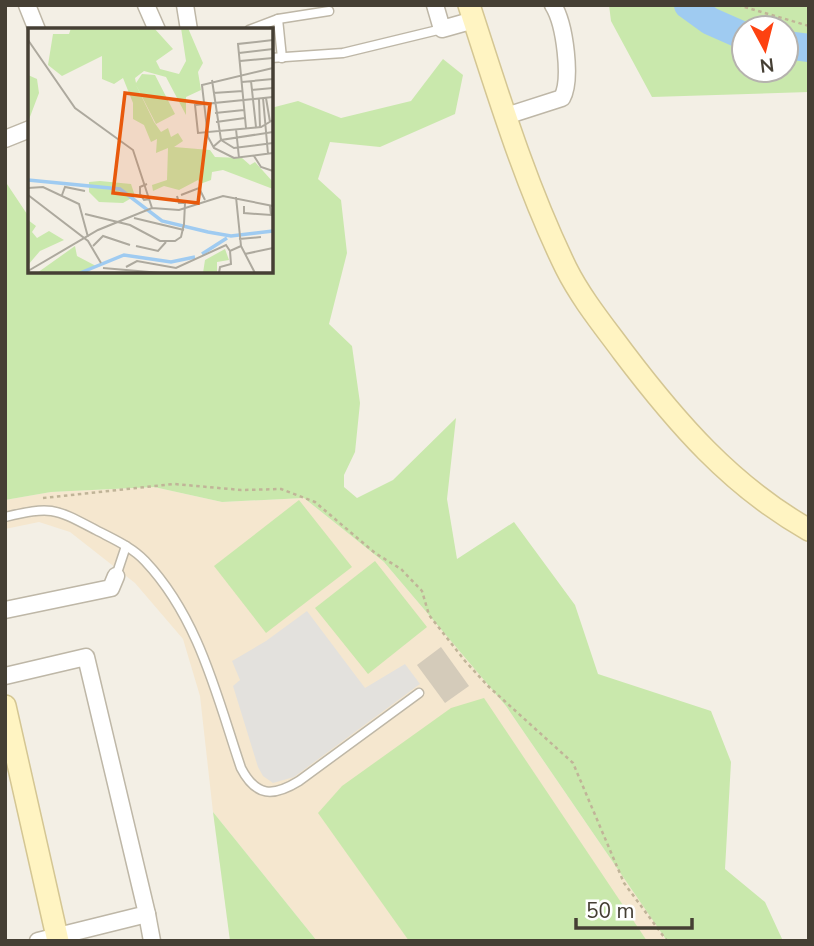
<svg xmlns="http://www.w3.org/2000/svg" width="814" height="946" font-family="'Nunito Sans',sans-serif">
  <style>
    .commercial { fill: #f5e7cf }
    .green { fill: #c9e8ac; fill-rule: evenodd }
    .parking { fill: #e3e1dd }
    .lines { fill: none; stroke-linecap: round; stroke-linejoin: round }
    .river { stroke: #9fcbf1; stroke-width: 28 }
    .building { fill: #d4cbba }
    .lane-casing { stroke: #beb7a7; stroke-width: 11 }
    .street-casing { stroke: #beb7a7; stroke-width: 19 }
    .secondary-casing { stroke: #d4c693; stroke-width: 24 }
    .path { stroke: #c0b498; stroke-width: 2.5; stroke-dasharray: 3.5 3.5; stroke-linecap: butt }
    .lane { stroke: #fff; stroke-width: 8 }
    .street { stroke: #fff; stroke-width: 16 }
    .secondary { stroke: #fff4c2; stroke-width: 21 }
    .inset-river { fill: none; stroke: #9fcbf1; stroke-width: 3.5 }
    .inset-road { fill: none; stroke: #ada99e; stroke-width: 2 }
    .view { fill: #e8590c; fill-opacity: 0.15; stroke: #e8590c; stroke-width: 3.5 }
    .inset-edge { fill: none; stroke: #453f34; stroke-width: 3.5 }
  </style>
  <rect width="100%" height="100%" fill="#f3efe5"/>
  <polygon class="commercial" points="154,487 222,502 304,498 384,562 506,706 667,941 317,941 213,812 200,696 183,639 135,583 70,532 39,522 5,529 5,500 51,492"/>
  <g class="green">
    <path d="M609 5H809V92L652 97 611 21ZM744 28H786V70H744Z"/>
    <polygon points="443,59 463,75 455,114 380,147 330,142 318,179 341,200 347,253 329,324 352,346 360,403 355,452 344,475 344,487 357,498 393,480 456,418 447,499 457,559 514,522 575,605 598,674 711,711 731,762 725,869 765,902 783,941 667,941 506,706 384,562 304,498 222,502 154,487 51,492 5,500 5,181 27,214 30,212 30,271 271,271 271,108 298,101 341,118 411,101"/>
    <polygon points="299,500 352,567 266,633 214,566"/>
    <polygon points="375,561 427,627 368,674 315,608"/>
    <polygon points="484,698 647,941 409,941 318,813 342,786 451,708"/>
    <polygon points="213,812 317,941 230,941"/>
  </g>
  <polygon class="parking" points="307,611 365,688 405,664 420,684 294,777 273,783 263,776 258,767 233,686 240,680 232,661 266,641"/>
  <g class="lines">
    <g class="river">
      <polyline points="688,5 710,21 744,36"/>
      <polyline points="786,45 809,48"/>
    </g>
  </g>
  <polygon class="building" points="441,647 469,686 445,703 417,665"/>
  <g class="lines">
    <g class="lane-casing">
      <g id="lane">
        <polyline points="278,19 282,58"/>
        <polyline points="249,30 278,19 329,11"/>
        <polyline points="271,58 343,53 442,29"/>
        <path d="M5 517C52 506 54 508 96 530 113 539 132 547 145 561 199 618 217 697 241 768 256 797 273 797 299 781L419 693"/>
        <polyline points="116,576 126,546"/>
      </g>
    </g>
    <g class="street-casing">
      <g id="street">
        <polyline points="27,5 37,30"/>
        <polyline points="146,5 157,30"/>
        <polyline points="185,5 189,30"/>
        <polyline points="435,5 442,29 474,20"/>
        <path d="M506 116 562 98C572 80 565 24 553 5"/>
        <polyline points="5,139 30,129"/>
        <polyline points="5,610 111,588 116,576"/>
        <polyline points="5,676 86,657 147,914 38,941"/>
        <polyline points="147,914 152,941"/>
      </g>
    </g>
    <g class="secondary-casing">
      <g id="secondary">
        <path d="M469 5C498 94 525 184 566 268 581 298 603 325 623 352 676 422 731 486 809 530"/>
        <polyline points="5,706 58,941"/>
      </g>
    </g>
    <g class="path">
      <polyline points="738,5 809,26"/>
      <polyline points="43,498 174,484 241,490 281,489 315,502 375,553 401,569 422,591 429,615 465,661 488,686 573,763 624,883 667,941"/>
    </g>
    <use href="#lane" class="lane"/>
    <use href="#street" class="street"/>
    <use href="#secondary" class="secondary"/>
  </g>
  <g transform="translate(28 28)">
    <rect width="245" height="245" fill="#f3efe5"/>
    <path d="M43 0H126L145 21 128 33 132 41 151 46 158 33 153 0H160L175 35 170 44 173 62 158 69V87L138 49 116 43 107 50 108 55 114 46 127 47 147 86 128 96 108 57 126 94 133 104 140 100 143 109 150 105 155 113 146 119 182 122 187 129 214 130 222 137 227 134 245 154V161L195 142 184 144 183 152 172 156 170 152 151 162 136 158 125 163 124 157 139 152 140 120 128 125 129 111 123 114 116 97 105 91V75L95 50 86 56 74 51V28L34 48 20 37 25 6H41ZM0 47 9 51 11 65 0 94ZM72 153 103 156 107 168 95 175 71 174 61 164V154ZM0 192 8 198 4 204 9 210 21 203 36 212 12 223 0 237ZM47 218 49 228 68 238 58 245H9ZM197 221 201 232 189 234V245H175L177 232Z" fill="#c9e8ac"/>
    <path class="inset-river" d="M0 152 92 161 134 193 180 204 203 208 245 203M174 226 199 210M52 245 96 227 143 234 167 229"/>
    <path class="inset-road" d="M0 12 47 80 105 122 124 180M211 25 245 21M212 33 245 30M245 40 174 57 180 109 186 120 206 130 245 125M184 52 193 112 206 120 245 115M223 53 228 99M214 54 245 51M224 62 245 60M185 65 215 63M245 69 167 77 170 105 233 99 245 92M235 70 240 126M238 70 242 94M231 71 232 99M187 85 216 82M188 94 217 90M218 100 210 16 245 12M208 101 211 130M185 119 193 112 245 104M226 128 233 139 245 143M119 156 112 159V166L116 172 122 171M0 160 15 159 51 176 60 209M0 167 60 213 73 235M34 167 37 159 57 163M153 167 171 160 177 172M208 169 213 218 227 245M216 178V185L243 187 242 178M57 186 102 197 132 213H147L153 209 156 196 157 175H151L149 168M106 190 156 202M211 211 233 209M65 218 75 208 102 217M108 218 130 223 138 214M217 226 245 220M98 239 109 233 148 240 198 217 202 223 213 218M75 240 133 245M0 243 70 202 124 180 151 182 195 168 245 178M191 245 192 239 203 236 202 223"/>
    <path class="view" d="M97 65 182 76 170 175 85 165Z"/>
    <rect width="245" height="245" class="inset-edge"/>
  </g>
  <rect width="814" height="946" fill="none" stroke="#453f34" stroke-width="14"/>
  <g transform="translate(765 49) rotate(173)"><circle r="33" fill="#ffffff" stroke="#b5b2ae" stroke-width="2"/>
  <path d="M0-5L12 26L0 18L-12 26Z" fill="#fd4211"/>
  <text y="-10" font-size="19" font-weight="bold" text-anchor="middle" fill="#453f34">N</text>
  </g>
  <path d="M576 918v10h116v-10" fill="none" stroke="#453f34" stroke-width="3.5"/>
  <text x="586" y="918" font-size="21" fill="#453f34" stroke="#ffffff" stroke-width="5" paint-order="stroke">50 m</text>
</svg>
